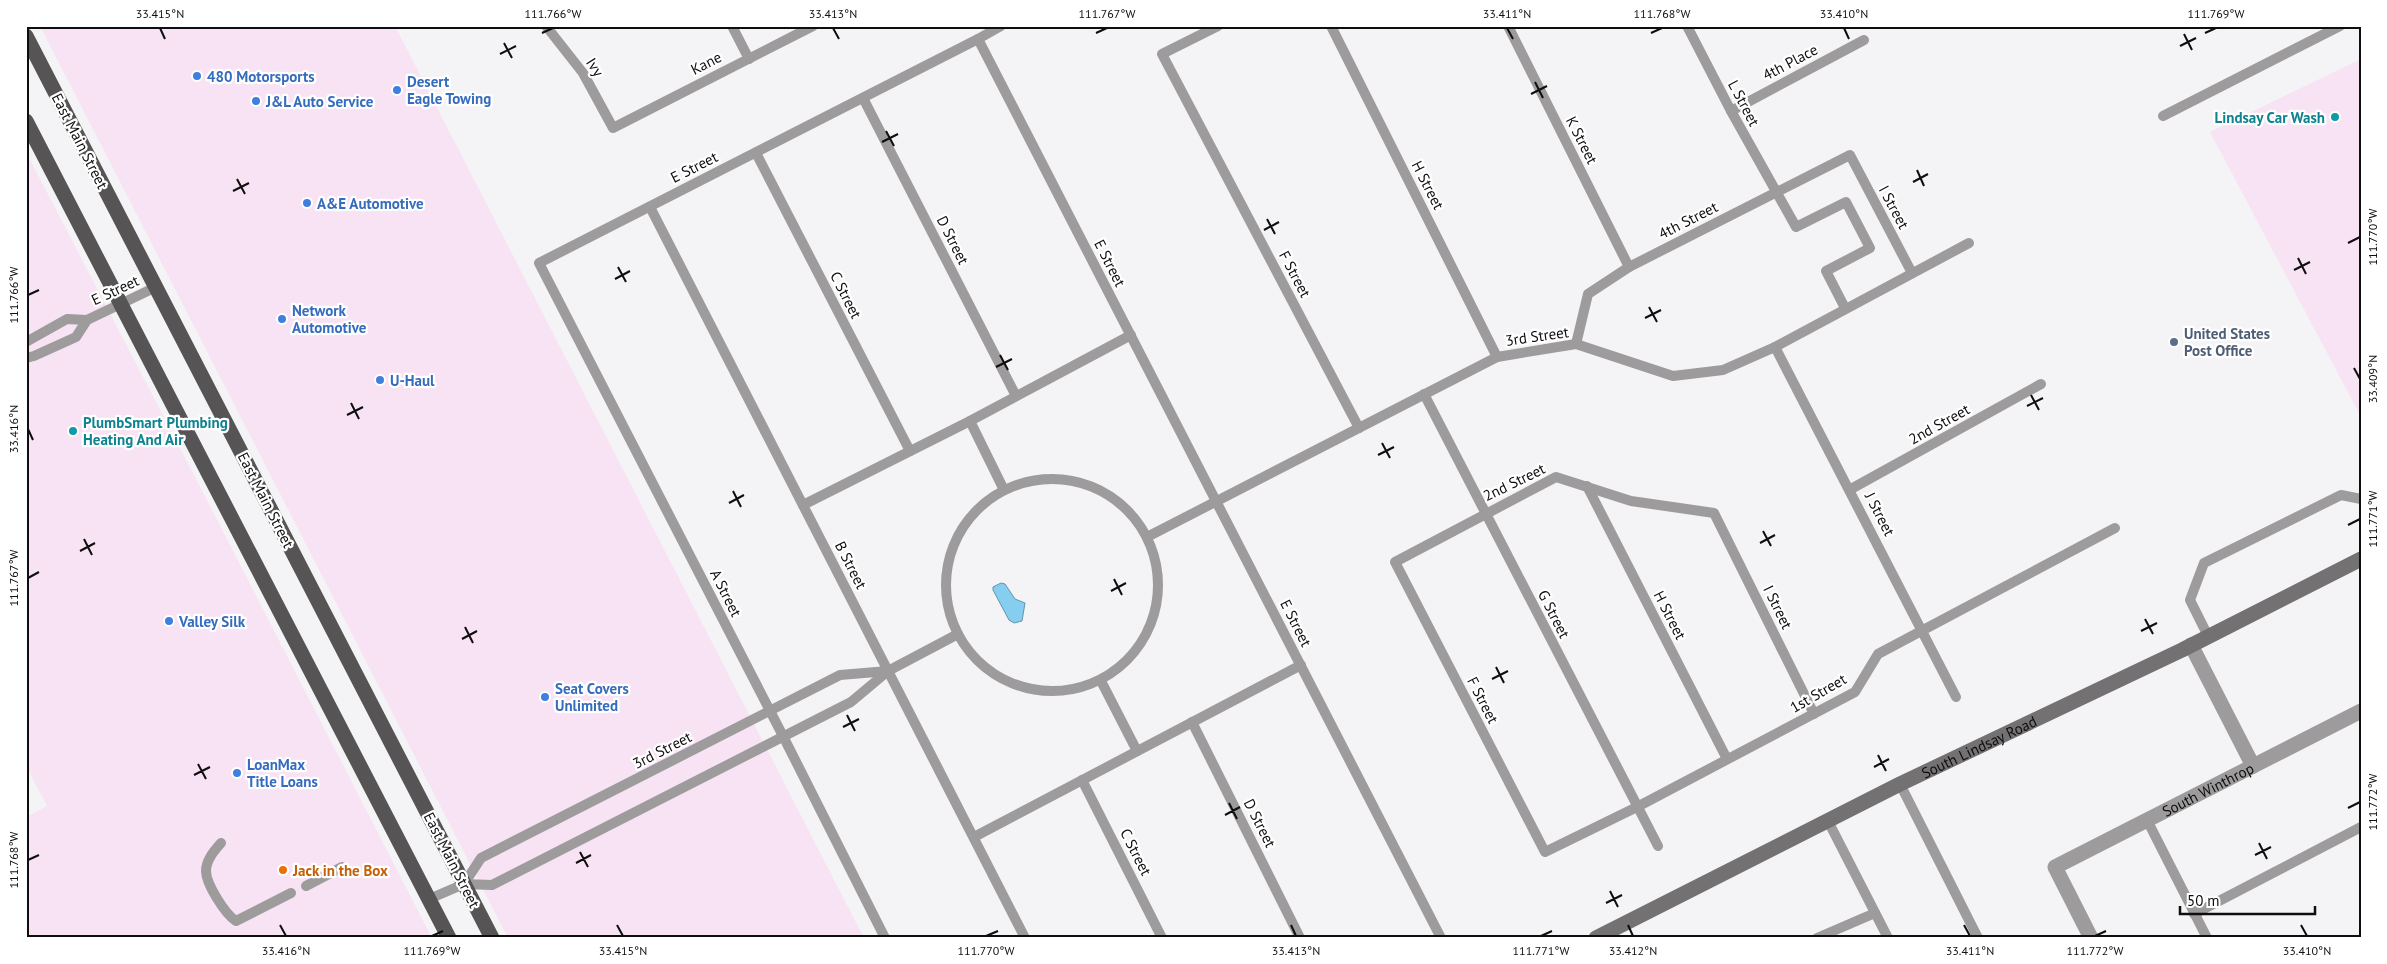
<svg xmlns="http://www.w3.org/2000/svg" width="2387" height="964" font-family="'PT Sans',sans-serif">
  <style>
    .commercial { fill: #f7e3f3 }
    .water { fill: #86ceef; stroke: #6294ac }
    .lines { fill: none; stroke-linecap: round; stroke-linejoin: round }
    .lane { stroke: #9d9b9b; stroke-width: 10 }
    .street { stroke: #9d9b9b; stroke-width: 15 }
    .secondary { stroke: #737171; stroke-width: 15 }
    .primary { stroke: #565454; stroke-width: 15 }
    .ticks { fill: none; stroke: #0e0e0f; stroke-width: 2 }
    .shop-dot { fill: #3f7fe0; stroke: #fff; stroke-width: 2 }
    .culture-dot { fill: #0f9aa8; stroke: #fff; stroke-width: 2 }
    .service-dot { fill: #5c6f8a; stroke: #fff; stroke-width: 2 }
    .food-dot { fill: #e8710a; stroke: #fff; stroke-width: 2 }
    .labels { text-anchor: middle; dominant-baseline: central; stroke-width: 4.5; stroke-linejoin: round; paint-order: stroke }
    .street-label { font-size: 15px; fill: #0e0e0f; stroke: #fff }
    .shop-label { font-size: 15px; font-weight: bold; fill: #366cbe; stroke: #fff; text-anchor: start }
    .culture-label { font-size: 15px; font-weight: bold; fill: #0d838f; stroke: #fff; text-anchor: end }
    .service-label { font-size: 15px; font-weight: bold; fill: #4e5e75; stroke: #fff; text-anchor: start }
    .food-label { font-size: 15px; font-weight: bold; fill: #c56008; stroke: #fff; text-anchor: start }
    .neatline { fill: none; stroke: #0e0e0f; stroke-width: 2 }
    .ticks-label { font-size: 12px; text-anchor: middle; fill: #0e0e0f }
  </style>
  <rect width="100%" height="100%" fill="#f4f4f6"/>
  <g class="commercial">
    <polygon points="40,26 395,26 864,938 508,938"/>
    <polygon points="2361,59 2361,417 2210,132"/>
    <polygon points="26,152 194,475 432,938 26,938 26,817 47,806 26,766"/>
  </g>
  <polygon class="water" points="1001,583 1005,584 1015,599 1025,603 1022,621 1014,623 1009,620 993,590 993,587"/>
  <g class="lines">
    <g class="lane">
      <polyline points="546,26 583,73 613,128 813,26"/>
      <polyline points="732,26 749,59"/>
      <polyline points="1218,26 1162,54 1359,428"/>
      <polyline points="1331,26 1497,357"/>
      <polyline points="1508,26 1629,267"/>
      <polyline points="1687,26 1731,111 1796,227 1846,202 1870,248 1826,271 1845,308"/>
      <polyline points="978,39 1001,26"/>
      <polyline points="863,98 1016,396"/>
      <polyline points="1731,111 1864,40"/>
      <polyline points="2163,116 2340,26"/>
      <polyline points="756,153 910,451"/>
      <polyline points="650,207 1025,938"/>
      <polyline points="26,342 67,319 87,320 156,287"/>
      <polyline points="1576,344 1588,294 1629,267 1850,155 1912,273"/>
      <polyline points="1775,347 1956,697"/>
      <polyline points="26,358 34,356 76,337 87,320"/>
      <polyline points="1424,394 1658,846"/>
      <polyline points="970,421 1004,490"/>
      <circle cx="1052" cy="585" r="106"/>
      <polyline points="1587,486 1727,759"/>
      <polyline points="1851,489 2041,384"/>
      <polyline points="803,505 970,421 1131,335"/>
      <polyline points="1147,537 1497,357 1576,344 1673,376 1723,370 1775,347 1969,243"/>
      <polyline points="2208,636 2190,600 2204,563 2341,495 2361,499"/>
      <polyline points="1101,681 1137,751"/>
      <polyline points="1814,714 1714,513 1631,501 1556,477 1395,562 1545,852 1637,807 1855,692 1878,654 2115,528"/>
      <polyline points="1192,722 1300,938"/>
      <polyline points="1082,780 1162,938"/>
      <polyline points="1900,784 1978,938"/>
      <polyline points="2147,820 2207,938"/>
      <polyline points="1828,821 1888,938"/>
      <polyline points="974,837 1301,665"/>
      <path d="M221 843C214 851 206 860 206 871 206 884 225 914 236 921L291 893"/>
      <polyline points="464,884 481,858 840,675 888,671"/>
      <polyline points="306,886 342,867"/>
      <polyline points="429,899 464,884 492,885 851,702 888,671 958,634"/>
      <polyline points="2194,914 2361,827"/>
      <polyline points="885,938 783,736 539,263 978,39 1441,938"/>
      <polyline points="1817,938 1875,913"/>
    </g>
    <g class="street">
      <polyline points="2191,645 2253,766"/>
      <path id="s1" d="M2091 938 2055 867 2361 711"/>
    </g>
    <path class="secondary" id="s2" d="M1596 938 1900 784 2182 650 2361 559"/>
    <g class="primary">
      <polyline points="26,36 492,938"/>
      <polyline points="26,121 449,938"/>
    </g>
  </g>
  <path class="ticks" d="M160 28 165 39M833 28 839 39M1507 28 1513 39M1844 28 1849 39M542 33 553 28M1096 33 1107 28M1651 33 1662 28M2205 33 2216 28M2184 34 2192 50M504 43 512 58M2180 46 2196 38M500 54 516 46M1535 82 1543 98M1531 94 1547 86M886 131 894 146M882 142 898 134M1917 170 1924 186M237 179 245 194M1913 182 1928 174M233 191 249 183M1267 219 1275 234M1264 230 1279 222M2348 243 2360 237M2298 258 2306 274M618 267 626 282M2294 270 2310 262M615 279 630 271M28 295 39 290M1649 307 1657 322M1645 318 1661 310M1000 355 1008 370M996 367 1012 359M2354 368 2360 379M2031 395 2039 410M351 403 359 419M2027 406 2043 398M347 415 363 407M28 429 33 440M1382 443 1390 458M1378 455 1394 447M733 491 741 507M729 503 744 495M2348 525 2360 519M1763 531 1771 546M84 539 92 555M1760 543 1775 535M80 551 95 543M28 578 39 572M1114 579 1122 595M1111 591 1126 583M2145 619 2153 634M465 627 473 643M2141 631 2157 623M462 639 477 631M1496 667 1504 683M1492 679 1508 671M847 715 855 731M843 727 859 719M1878 755 1886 771M198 764 206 779M1874 767 1889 759M194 775 210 767M1229 803 1237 819M2348 808 2360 802M1225 815 1240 807M2259 843 2267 859M580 852 588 867M2255 855 2271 847M28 860 39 855M576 863 591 855M1610 891 1618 907M1606 903 1622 895M280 925 286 936M617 925 623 936M1291 925 1296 936M1628 925 1633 936M1964 925 1970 936M2301 925 2307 936M432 936 443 931M986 936 998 931M1541 936 1552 931M2095 936 2106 931"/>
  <g class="shop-dot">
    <circle cx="197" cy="76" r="5"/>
    <circle cx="397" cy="90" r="5"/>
    <circle cx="256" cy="101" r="5"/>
    <circle cx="307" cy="203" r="5"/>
    <circle cx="282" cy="319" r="5"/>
    <circle cx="380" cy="380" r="5"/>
    <circle cx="169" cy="621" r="5"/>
    <circle cx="545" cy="697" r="5"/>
    <circle cx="237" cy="773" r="5"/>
  </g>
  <g class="culture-dot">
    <circle cx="2335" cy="117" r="5"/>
    <circle cx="73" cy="431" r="5"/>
  </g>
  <circle class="service-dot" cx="2174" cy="342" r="5"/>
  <circle class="food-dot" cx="283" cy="870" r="5"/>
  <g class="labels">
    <g class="street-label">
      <text transform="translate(1790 62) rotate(-28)">4th Place</text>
      <text transform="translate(706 63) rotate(-27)">Kane</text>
      <text transform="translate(595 67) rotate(57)">Ivy</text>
      <text transform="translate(1744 103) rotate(62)">L Street</text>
      <text transform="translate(1582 140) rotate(63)">K Street</text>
      <text transform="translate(80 141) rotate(63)">East Main Street</text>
      <text transform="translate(694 167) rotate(-27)">E Street</text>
      <text transform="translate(1428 185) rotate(63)">H Street</text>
      <text transform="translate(1894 207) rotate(62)">I Street</text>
      <text transform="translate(1688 220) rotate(-27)">4th Street</text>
      <text transform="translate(953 240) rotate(63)">D Street</text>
      <text transform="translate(1110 263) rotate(63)">E Street</text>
      <text transform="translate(1295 274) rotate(62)">F Street</text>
      <text transform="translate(115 290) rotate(-25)">E Street</text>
      <text transform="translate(846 295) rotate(63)">C Street</text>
      <text transform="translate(1537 336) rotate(-8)">3rd Street</text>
      <text transform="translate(1939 424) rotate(-29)">2nd Street</text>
      <text transform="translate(1514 482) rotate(-26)">2nd Street</text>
      <text transform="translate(266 500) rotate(63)">East Main Street</text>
      <text transform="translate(1880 514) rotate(63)">J Street</text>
      <text transform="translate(851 565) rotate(63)">B Street</text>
      <text transform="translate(726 593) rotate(63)">A Street</text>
      <text transform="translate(1778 607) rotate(64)">I Street</text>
      <text transform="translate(1554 614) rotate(63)">G Street</text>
      <text transform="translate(1670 615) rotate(63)">H Street</text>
      <text transform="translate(1296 623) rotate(63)">E Street</text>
      <text transform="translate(1818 693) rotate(-30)">1st Street</text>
      <text transform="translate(1483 700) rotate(63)">F Street</text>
      <text stroke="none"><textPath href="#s2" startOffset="428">South Lindsay Road</textPath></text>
      <text transform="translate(662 750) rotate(-27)">3rd Street</text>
      <text stroke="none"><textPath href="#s1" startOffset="251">South Winthrop</textPath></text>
      <text transform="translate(1260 823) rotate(63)">D Street</text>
      <text transform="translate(1136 852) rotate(63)">C Street</text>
      <text transform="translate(452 860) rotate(63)">East Main Street</text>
    </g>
    <g class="shop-label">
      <text x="207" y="76">480 Motorsports</text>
      <text x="407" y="81">Desert<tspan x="407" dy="17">Eagle Towing</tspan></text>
      <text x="266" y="101">J&amp;L Auto Service</text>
      <text x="317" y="203">A&amp;E Automotive</text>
      <text x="292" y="310">Network<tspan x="292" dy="17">Automotive</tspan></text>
      <text x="390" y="380">U-Haul</text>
      <text x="179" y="621">Valley Silk</text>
      <text x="555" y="688">Seat Covers<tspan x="555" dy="17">Unlimited</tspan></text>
      <text x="247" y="764">LoanMax<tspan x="247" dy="17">Title Loans</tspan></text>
    </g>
    <g class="culture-label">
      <text x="2325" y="117">Lindsay Car Wash</text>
      <text x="83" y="422" text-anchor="start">PlumbSmart Plumbing<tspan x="83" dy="17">Heating And Air</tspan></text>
    </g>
    <g class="service-label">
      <text x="2184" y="333">United States<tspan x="2184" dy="17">Post Office</tspan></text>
    </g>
    <g class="food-label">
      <text x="293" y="870">Jack in the Box</text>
    </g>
  </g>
  <rect width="2387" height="964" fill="none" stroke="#ffffff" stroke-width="55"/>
  <path d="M2180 906v8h135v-8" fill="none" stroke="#0e0e0f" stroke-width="2.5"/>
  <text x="2187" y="906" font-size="15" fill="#0e0e0f" stroke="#ffffff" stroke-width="4" paint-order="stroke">50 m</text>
  <rect x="28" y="28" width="2332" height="908" class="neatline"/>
  <g class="ticks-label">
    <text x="160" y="18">33.415°N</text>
    <text x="553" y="18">111.766°W</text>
    <text x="833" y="18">33.413°N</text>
    <text x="1107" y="18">111.767°W</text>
    <text x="1507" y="18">33.411°N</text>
    <text x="1662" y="18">111.768°W</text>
    <text x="1844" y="18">33.410°N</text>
    <text x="2216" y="18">111.769°W</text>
    <text transform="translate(2373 237) rotate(-90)" y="4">111.770°W</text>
    <text transform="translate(14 295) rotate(-90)" y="4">111.766°W</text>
    <text transform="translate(2373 379) rotate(-90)" y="4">33.409°N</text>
    <text transform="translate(14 429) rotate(-90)" y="4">33.416°N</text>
    <text transform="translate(2373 519) rotate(-90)" y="4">111.771°W</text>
    <text transform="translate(14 578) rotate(-90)" y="4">111.767°W</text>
    <text transform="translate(2373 802) rotate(-90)" y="4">111.772°W</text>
    <text transform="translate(14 860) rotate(-90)" y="4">111.768°W</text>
    <text x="286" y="955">33.416°N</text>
    <text x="432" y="955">111.769°W</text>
    <text x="623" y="955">33.415°N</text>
    <text x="986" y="955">111.770°W</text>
    <text x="1296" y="955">33.413°N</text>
    <text x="1541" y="955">111.771°W</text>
    <text x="1633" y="955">33.412°N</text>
    <text x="1970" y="955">33.411°N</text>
    <text x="2095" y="955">111.772°W</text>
    <text x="2307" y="955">33.410°N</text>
  </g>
</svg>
